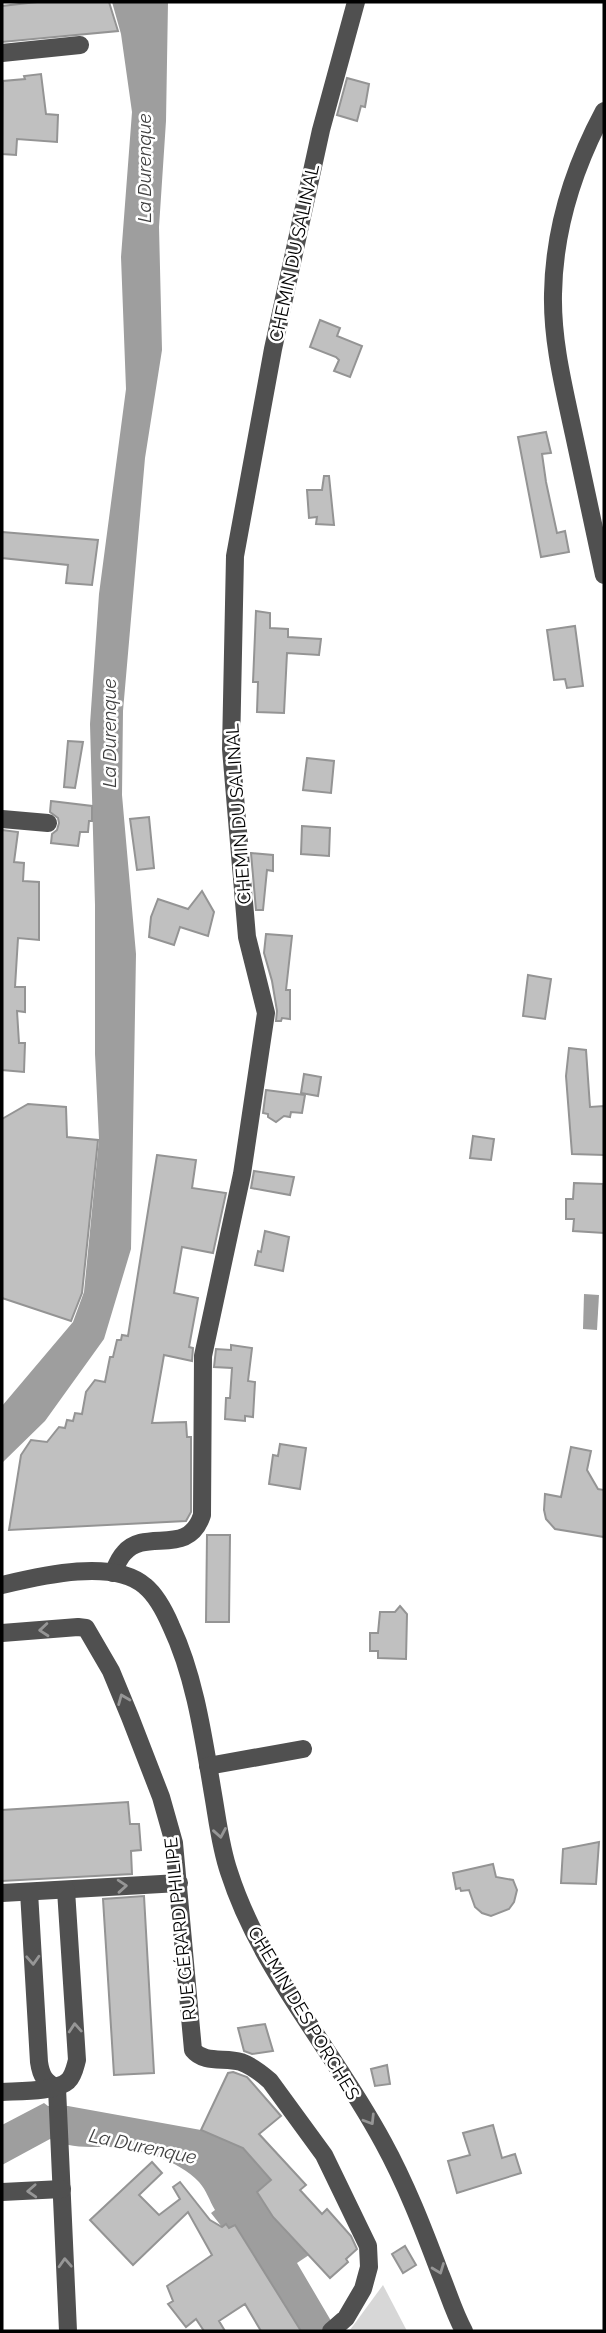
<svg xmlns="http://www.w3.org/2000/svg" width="606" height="2333" font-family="Raleway,sans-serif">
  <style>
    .green { fill: #d7d7d7 }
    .water { fill: #9e9e9e }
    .building { fill: #c0c0c0; stroke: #949494; stroke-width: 2 }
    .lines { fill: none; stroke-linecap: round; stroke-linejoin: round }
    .minor { stroke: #505050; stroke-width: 18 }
    .oneway { stroke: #969696 }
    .labels { text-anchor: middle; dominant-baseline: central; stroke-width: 5; stroke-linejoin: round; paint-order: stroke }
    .street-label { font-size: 18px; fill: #000; stroke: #fff }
    .water-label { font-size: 19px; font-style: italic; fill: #3f3f3f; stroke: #fff }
  </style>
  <rect width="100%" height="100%" fill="#fff"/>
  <polygon class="green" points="383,2285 407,2331 351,2331 350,2330"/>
  <g class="water">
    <polygon points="112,2 168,2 166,121 159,227 162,350 145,458 123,711 122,795 136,954 131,1249 104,1339 45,1421 2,1463 2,1406 73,1322 84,1292 99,1139 95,1054 95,905 90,724 99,594 126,389 121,257 132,112 121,34"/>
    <polygon points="584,1294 599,1295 597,1330 583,1329"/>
    <path d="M44 2103 48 2106H68L201 2130 243 2148 271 2180 257 2192 273 2217 309 2255 297 2263 337 2331H301L235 2225 229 2228 226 2224 222 2227 211 2213 215 2210C209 2200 207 2191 199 2182 179 2160 137 2148 109 2147 87 2147 69 2148 50 2139L2 2165V2125Z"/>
  </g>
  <g class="building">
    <polygon points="37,2 109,2 118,31 2,42 2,6"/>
    <polygon points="41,74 46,114 58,115 57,142 17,139 16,155 2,154 3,81 25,79 24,76"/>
    <polygon points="347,78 369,84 365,107 361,106 357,121 337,115"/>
    <polygon points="320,320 340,328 337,336 362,346 350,377 334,371 339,360 336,357 310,347"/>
    <polygon points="546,432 551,453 542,454 546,482 557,533 565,531 569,552 541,557 518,437"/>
    <polygon points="324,476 329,476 334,525 316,524 317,517 309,518 307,490 322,490"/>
    <polygon points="2,532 98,540 92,585 66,583 68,565 2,558"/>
    <polygon points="256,611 270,613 270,628 288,629 288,637 321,639 319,655 287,653 284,713 257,712 258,682 253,682"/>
    <polygon points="575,626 583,686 567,688 565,679 554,680 547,630"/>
    <polygon points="68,741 83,742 75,788 64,787"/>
    <polygon points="307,758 334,761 331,793 303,790"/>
    <polygon points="51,801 92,806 92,821 89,821 88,832 80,832 78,846 51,843 52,834 57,830 59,823 58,818 50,812"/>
    <polygon points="149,817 154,868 137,870 130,819"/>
    <polygon points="302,826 330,828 329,856 301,854"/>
    <polygon points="2,830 18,832 14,862 24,863 23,881 39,882 39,940 18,938 15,987 25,987 25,1012 17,1011 19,1043 25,1043 24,1072 2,1070"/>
    <polygon points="251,853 273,855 273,871 267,870 263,910 256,910"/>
    <polygon points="202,891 214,912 208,936 180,927 174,945 149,937 151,917 158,899 188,909"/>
    <polygon points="266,934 292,936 286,990 290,990 290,1019 282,1018 281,1021 276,1021 277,1011 272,981 264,953"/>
    <polygon points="528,975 551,979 545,1019 523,1016"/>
    <polygon points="569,1048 586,1050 590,1107 604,1106 604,1155 572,1154 566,1076"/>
    <polygon points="304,1074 321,1077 318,1096 301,1093"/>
    <polygon points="266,1090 305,1095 302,1113 291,1112 290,1117 284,1116 276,1122 268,1117 268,1114 263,1113"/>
    <polygon points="28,1104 66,1107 67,1137 98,1140 82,1293 71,1321 2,1298 2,1119"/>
    <polygon points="473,1136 494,1139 491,1160 470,1158"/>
    <polygon points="157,1155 196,1160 192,1188 226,1193 213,1253 182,1247 174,1293 198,1298 189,1347 193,1348 192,1361 164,1355 152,1423 186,1422 187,1437 191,1437 191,1512 186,1521 9,1530 21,1455 31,1440 47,1442 59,1427 65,1428 67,1420 73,1421 75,1413 82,1414 86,1392 95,1380 105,1382 110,1357 113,1357 117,1340 121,1340 122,1335 128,1336"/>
    <polygon points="254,1171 294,1177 290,1195 251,1188"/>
    <polygon points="574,1183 603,1184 604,1233 573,1231 574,1219 566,1219 566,1199 573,1199"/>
    <polygon points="265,1231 289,1237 283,1271 255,1265 258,1251 261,1252"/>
    <polygon points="231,1345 252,1348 248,1381 255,1382 253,1417 245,1416 245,1421 225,1419 226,1398 230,1398 232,1368 214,1367 216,1349 231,1350"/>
    <polygon points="280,1444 306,1448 300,1489 269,1484 273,1455 278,1456"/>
    <polygon points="571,1447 591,1451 587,1470 598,1489 604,1490 604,1537 555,1529 546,1519 544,1510 545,1494 561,1497"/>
    <polygon points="207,1535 230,1535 229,1622 206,1622"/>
    <polygon points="400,1606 407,1614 406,1659 378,1658 378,1651 370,1651 370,1633 378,1633 380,1612 395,1612"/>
    <polygon points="128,1802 130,1824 139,1824 141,1850 131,1851 132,1874 2,1881 2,1810"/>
    <polygon points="599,1842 596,1884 561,1883 563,1849"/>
    <polygon points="493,1864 496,1877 513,1880 517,1890 514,1902 509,1909 491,1916 482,1913 475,1907 469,1890 461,1891 460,1888 456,1889 453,1873"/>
    <polygon points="144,1896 154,2073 114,2075 103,1899"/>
    <polygon points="265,2024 273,2051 252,2054 244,2051 238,2028"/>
    <polygon points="387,2065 390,2084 375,2086 371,2069"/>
    <polygon points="233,2072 247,2077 281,2116 259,2134 306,2185 300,2190 322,2214 327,2209 351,2236 357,2249 346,2259 348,2262 330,2278 273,2217 257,2192 271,2180 243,2148 201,2130 228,2073"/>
    <polygon points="493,2125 502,2158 515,2154 521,2173 457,2193 448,2161 470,2155 463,2133"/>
    <polygon points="152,2162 162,2173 139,2195 159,2215 180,2199 173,2187 180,2182 210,2220 222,2227 226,2224 229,2228 235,2225 301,2331 261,2331 245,2304 219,2321 225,2331 204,2331 196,2319 186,2327 168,2304 173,2301 167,2286 212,2255 188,2212 133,2265 90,2220"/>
    <polygon points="405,2246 416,2265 403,2273 392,2254"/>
  </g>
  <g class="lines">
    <g class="minor">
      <polyline points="2,53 80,45"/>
      <path d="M604 111C574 167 554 230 553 294 552 342 564 388 574 435 584 482 594 529 604 575"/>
      <polyline points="2,819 48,823"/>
      <path d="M113 1573C116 1566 119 1558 124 1553 146 1527 188 1558 202 1515L203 1356 242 1174 266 1013 247 937 231 749 235 556 273 349 321 130 356 2"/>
      <path d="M2 1585C40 1576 113 1558 145 1586 157 1596 165 1612 171 1626 196 1679 204 1742 214 1800 218 1824 221 1849 229 1872 261 1972 334 2050 383 2142 406 2184 423 2228 440 2273 448 2292 454 2313 464 2331"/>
      <path d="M2 1633 78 1627 86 1628 111 1671 130 1717 161 1797 174 1843 193 2050C204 2064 225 2057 241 2062 252 2066 261 2073 270 2081L324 2155 368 2246 369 2267 363 2289 346 2318 331 2331"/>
      <polyline points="208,1766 303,1749"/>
      <path d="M29 1892 39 2062C41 2076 45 2082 57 2088"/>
      <polyline points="2,1893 179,1883"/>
      <polyline points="57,2088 68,2331"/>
      <path d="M2 2092C19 2091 56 2092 68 2081 74 2075 75 2067 77 2060L66 1890"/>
      <polyline points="2,2192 62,2189"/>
    </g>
  </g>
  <defs><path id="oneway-chevron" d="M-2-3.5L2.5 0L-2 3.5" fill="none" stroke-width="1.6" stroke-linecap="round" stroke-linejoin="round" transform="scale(1.75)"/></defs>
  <g class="oneway">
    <use href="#oneway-chevron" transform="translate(44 1630) rotate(175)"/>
    <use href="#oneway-chevron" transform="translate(123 1699) rotate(-112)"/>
    <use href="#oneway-chevron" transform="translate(220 1833) rotate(80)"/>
    <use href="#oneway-chevron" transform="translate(122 1886) rotate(-4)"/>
    <use href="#oneway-chevron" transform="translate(33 1960) rotate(87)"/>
    <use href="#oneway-chevron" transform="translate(75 2028) rotate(-94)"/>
    <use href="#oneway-chevron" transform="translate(370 2120) rotate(58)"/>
    <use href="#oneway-chevron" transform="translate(32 2191) rotate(177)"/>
    <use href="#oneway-chevron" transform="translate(65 2263) rotate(-93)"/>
    <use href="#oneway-chevron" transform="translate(439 2269) rotate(69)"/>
  </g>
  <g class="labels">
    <g class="street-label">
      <text transform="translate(294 253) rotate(-78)">CHEMIN DU SALINAL</text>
      <text transform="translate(238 814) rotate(-94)">CHEMIN DU SALINAL</text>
      <text transform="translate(180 1929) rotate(-96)">RUE GÉRARD PHILIPE</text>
      <text transform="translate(304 2013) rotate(59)">CHEMIN DES PORCHES</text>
    </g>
    <g class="water-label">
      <text transform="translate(144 168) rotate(-90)">La Durenque</text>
      <text transform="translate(109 733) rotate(-90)">La Durenque</text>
      <text transform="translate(143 2146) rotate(12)">La Durenque</text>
    </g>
  </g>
  <rect width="606" height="2333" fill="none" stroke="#000000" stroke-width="7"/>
</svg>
